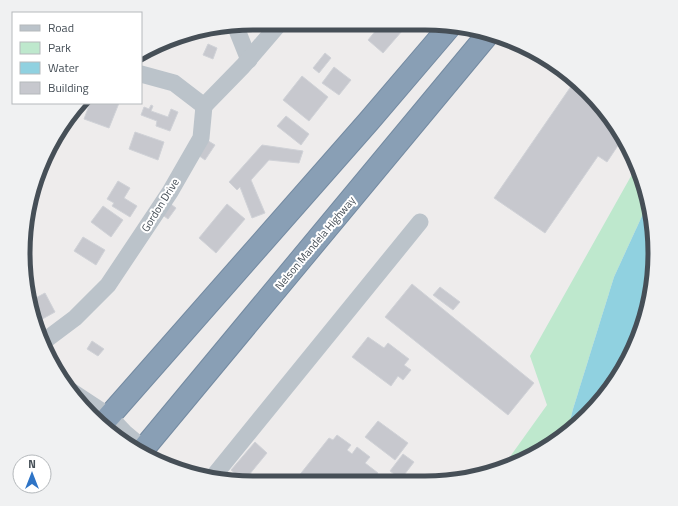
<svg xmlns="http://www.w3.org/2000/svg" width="678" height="506" font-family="'Titillium Web',sans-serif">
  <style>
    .green { fill: #bee8cd }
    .water { fill: #90d1e0 }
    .building { fill: #c7c8ce; stroke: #d0d2d7 }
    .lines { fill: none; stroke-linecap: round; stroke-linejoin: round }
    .highway-casing { stroke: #748aa1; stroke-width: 24 }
    .minor { stroke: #bbc3ca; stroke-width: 17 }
    .highway { stroke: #899fb5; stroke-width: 22 }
    .labels { text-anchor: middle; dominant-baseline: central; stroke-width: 4; stroke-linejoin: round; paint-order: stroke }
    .street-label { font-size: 11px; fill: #464f57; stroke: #fff }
    .rim { fill: none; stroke: #464f57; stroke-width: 5 }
  </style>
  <rect width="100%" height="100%" fill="#eeecec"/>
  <polygon class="green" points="635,169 647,194 648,203 614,277 573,409 567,433 565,436 513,466 502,468 547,405 530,356"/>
  <polygon class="water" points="648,203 653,283 624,368 567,433 573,409 614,277"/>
  <g class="building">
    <polygon points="382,23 394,23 402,31 383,53 368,40"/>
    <polygon points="208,44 217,48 213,59 203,55"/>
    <polygon points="325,53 331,58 319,73 313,68"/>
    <polygon points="334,67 351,80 339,95 322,83"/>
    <polygon points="302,76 328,97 309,121 283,100"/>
    <polygon points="574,82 608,113 621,141 607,162 598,156 545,233 494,198"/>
    <polygon points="90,103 119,103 109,128 84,119"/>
    <polygon points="151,105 153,106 151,111 168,117 171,109 178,112 170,131 156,126 157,121 141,115 144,107 149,109"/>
    <polygon points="286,116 309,134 301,145 277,126"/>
    <polygon points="135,132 164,142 158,160 129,149"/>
    <polygon points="205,139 215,145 205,160 195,153"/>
    <polygon points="262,145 303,151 299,163 269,160 251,180 265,213 252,218 240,187 237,190 229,182"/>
    <polygon points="118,181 130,188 124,198 137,206 130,217 112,206 114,203 107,199"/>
    <polygon points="168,202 176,208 168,219 160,213"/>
    <polygon points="227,204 245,219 216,253 199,238"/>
    <polygon points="103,206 123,220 111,237 91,222"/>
    <polygon points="83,237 105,250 96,265 74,251"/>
    <polygon points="412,284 534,383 508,415 385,317"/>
    <polygon points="440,287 460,302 453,310 433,295"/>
    <polygon points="45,293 55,312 35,323 31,306 33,306 30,301"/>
    <polygon points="368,337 384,348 388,343 409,359 404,365 411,370 403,380 398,376 391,386 352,357"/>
    <polygon points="92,341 104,349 98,356 87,349"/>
    <polygon points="378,421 408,443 395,460 365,437"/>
    <polygon points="337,435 351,445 347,450 352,454 357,447 370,457 365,463 378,473 371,482 294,482 329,438 333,440"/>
    <polygon points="255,442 267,453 244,481 231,470"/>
    <polygon points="403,454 414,462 401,479 390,471"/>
  </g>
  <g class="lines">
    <g class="highway-casing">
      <g id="highway">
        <polyline points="104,422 369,121 451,25"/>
        <polyline points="140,453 489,33"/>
      </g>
    </g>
    <g class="minor">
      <polyline points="235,25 249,60"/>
      <polyline points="204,106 243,66 280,23"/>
      <polyline points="43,342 75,318 108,285 170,192 201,138 204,106 174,83 141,74"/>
      <polyline points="68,389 109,416 125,433 144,449"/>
      <polyline points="212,478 420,222"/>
    </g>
    <use href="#highway" class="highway"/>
  </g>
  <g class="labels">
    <g class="street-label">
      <text transform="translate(160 205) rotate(-58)">Gordon Drive</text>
      <text transform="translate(315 243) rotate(-50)">Nelson Mandela Highway</text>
    </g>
  </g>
  <path d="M0 0H678V506H0ZM253 30H425A223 223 0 0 1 648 253V253A223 223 0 0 1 425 476H253A223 223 0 0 1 30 253V253A223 223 0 0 1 253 30Z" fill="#f0f1f2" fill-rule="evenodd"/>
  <path class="rim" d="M253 30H425A223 223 0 0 1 648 253V253A223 223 0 0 1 425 476H253A223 223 0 0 1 30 253V253A223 223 0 0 1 253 30Z"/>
  <rect x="12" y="12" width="130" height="92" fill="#ffffff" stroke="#b5b9bc"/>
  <rect x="20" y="25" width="20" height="6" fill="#bbc3ca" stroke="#b5b9bc"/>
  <text x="48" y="32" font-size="12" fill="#464f57">Road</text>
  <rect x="20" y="42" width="20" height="12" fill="#bee8cd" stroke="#b5b9bc"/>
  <text x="48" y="52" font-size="12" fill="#464f57">Park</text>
  <rect x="20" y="62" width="20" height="12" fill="#90d1e0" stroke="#b5b9bc"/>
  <text x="48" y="72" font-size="12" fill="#464f57">Water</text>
  <rect x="20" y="82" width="20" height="12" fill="#c7c8ce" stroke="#b5b9bc"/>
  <text x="48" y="92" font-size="12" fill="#464f57">Building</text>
  <g transform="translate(32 474)"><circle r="19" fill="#ffffff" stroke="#b5b9bc"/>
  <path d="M0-3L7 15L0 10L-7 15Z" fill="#2e74c6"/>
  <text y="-6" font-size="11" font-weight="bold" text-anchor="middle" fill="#464f57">N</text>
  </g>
</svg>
